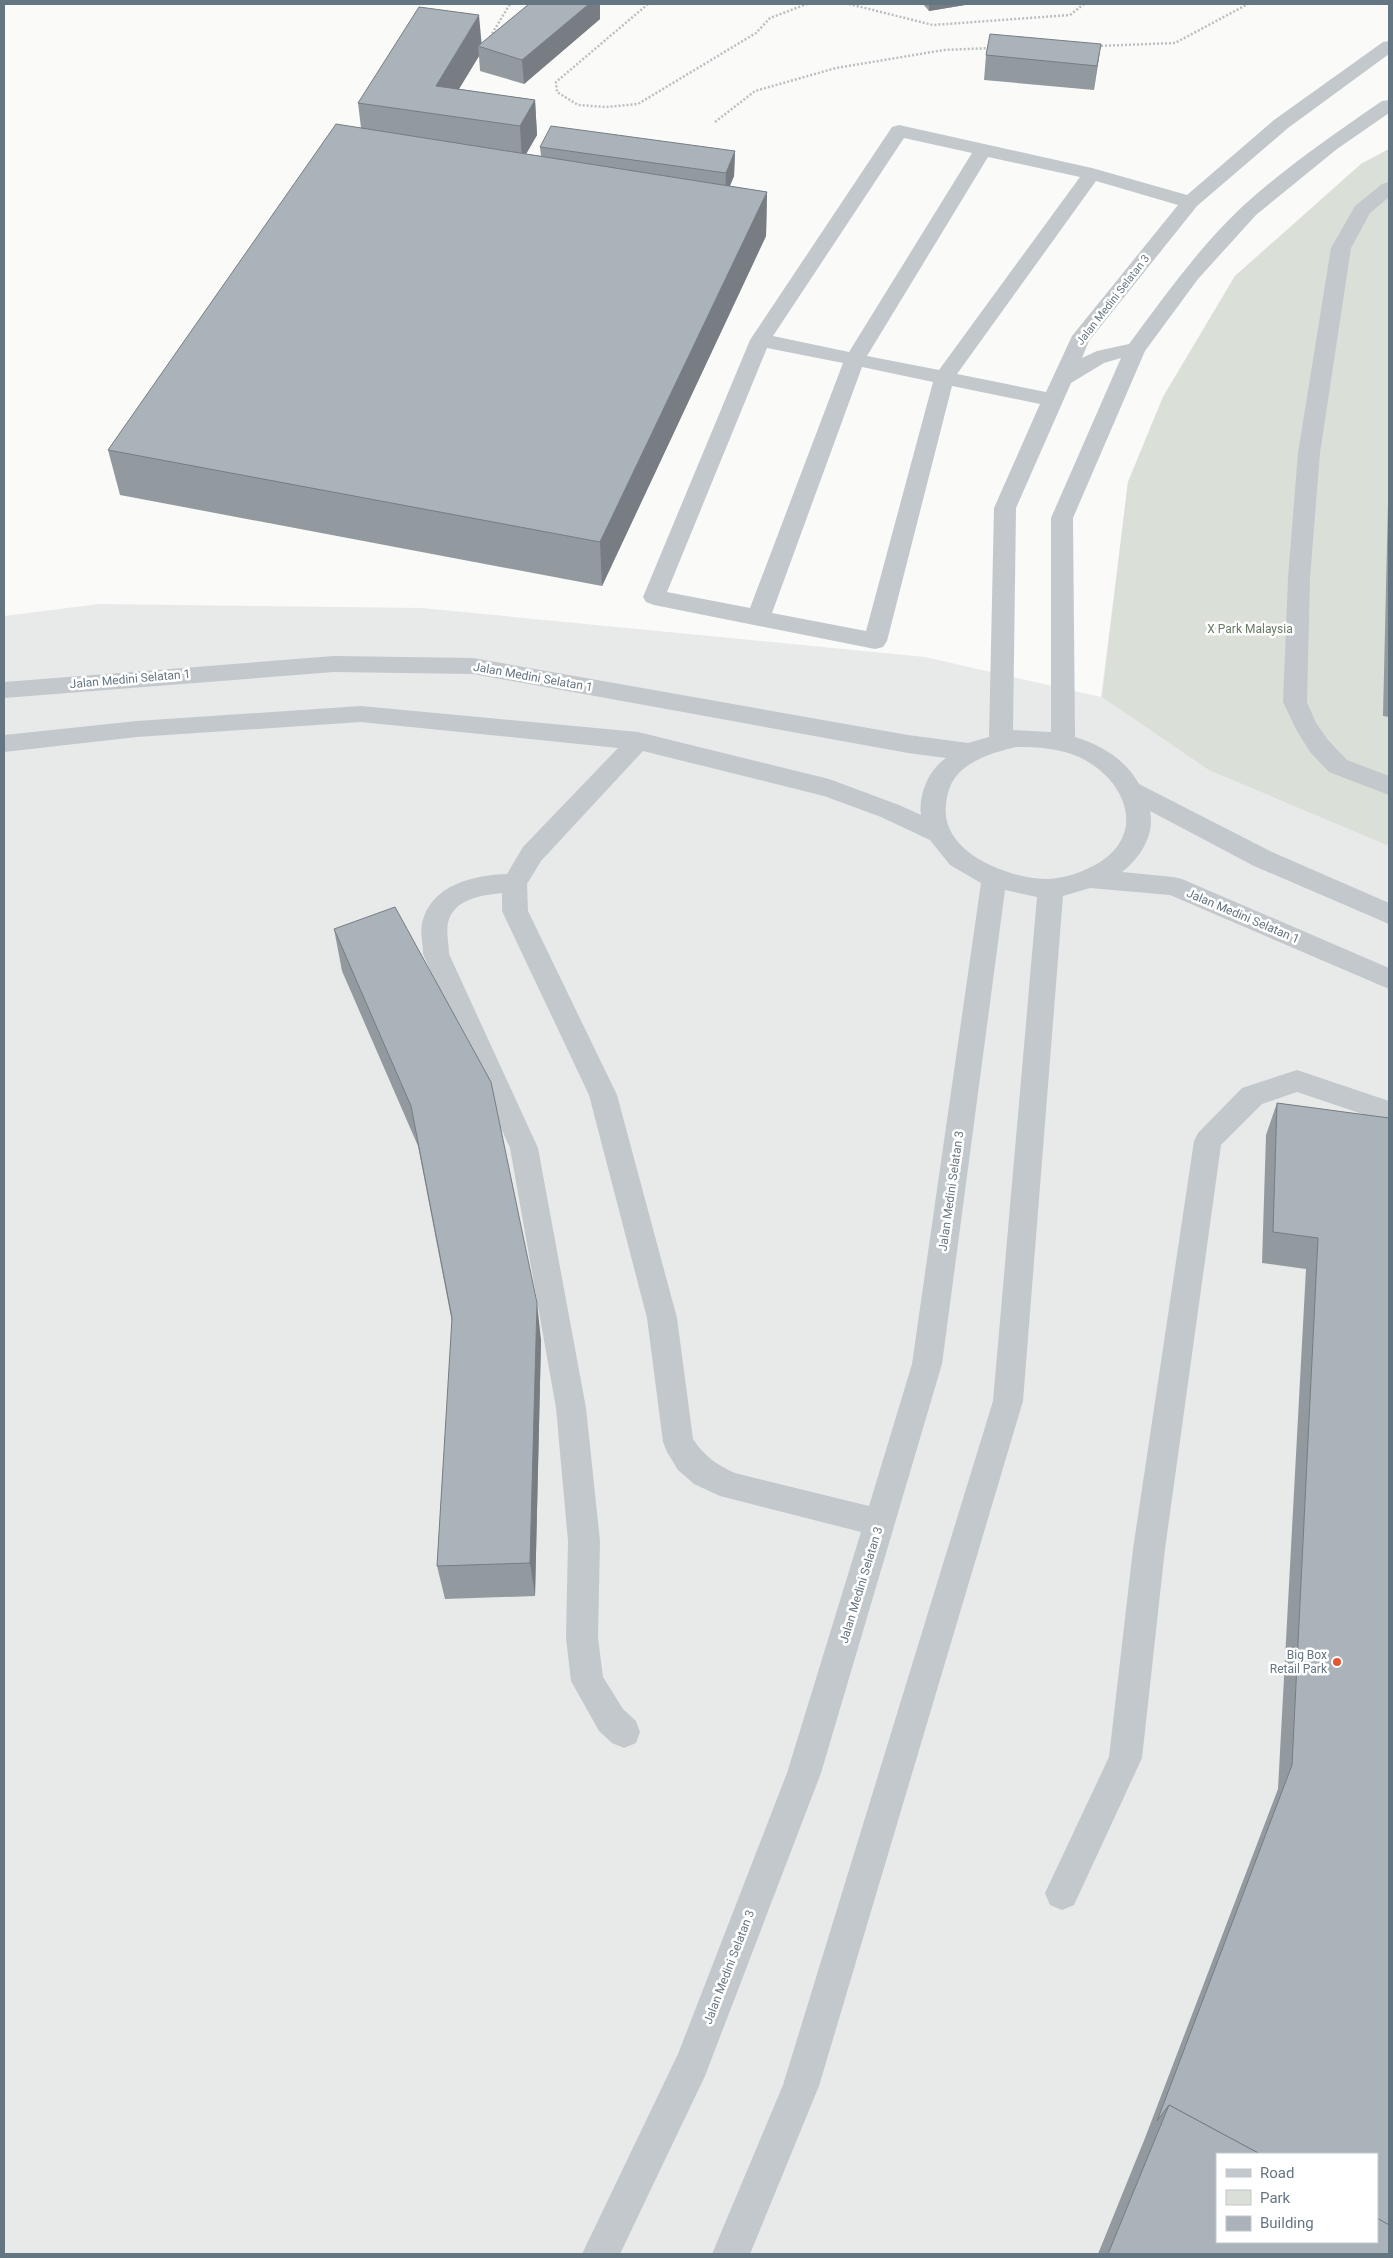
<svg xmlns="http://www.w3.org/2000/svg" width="1393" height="2258" font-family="Roboto,sans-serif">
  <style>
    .built { fill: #e8e9e9; fill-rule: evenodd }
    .green { fill: #dadfd7 }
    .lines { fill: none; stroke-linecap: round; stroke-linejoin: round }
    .path { stroke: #bbbfc2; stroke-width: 2.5; stroke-dasharray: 2 2; stroke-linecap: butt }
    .minor { fill: #c3c8cc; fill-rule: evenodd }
    .wall { fill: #929a9f }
    .shaded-wall { fill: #777d82 }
    .building { fill: #aab3b9; stroke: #777d82 }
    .poi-dot { fill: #e4572e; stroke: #fff; stroke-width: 2 }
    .labels { text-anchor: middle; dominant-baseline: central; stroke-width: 5; stroke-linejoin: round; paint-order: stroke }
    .far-street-label { font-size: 11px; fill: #657683; stroke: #fff }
    .park-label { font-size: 12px; fill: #687a64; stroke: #fff }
    .street-label { font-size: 12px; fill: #657683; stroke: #fff }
    .poi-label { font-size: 12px; fill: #657683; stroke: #fff; text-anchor: end }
  </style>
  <rect width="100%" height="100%" fill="#fafaf8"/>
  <path class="built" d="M1389 149V2254H4V616L99 604 422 608 925 657 1101 697 1128 482 1163 397 1235 276 1361 164ZM1217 2154H1377V2242H1217Z"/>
  <polygon class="green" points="1389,149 1389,846 1209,770 1102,697 1128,482 1163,397 1235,276 1361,164"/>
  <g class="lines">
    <g class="path">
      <polyline points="648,4 556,82 557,92 578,105 606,107 638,104 756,33 770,18 807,4"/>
      <polyline points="849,4 933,25 1070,15 1084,4"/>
      <polyline points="490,37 510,4"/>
      <polyline points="1097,46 1175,43 1248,4"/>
      <polyline points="715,122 755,91 836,68 944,50 991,48"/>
    </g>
    <g class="minor">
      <path d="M1389 41V54L1288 128 1197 206 1089 341 1082 358 1097 351 1129 344C1164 297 1199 247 1243 206 1286 167 1334 134 1382 101L1389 100V113L1337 149 1256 215 1198 279 1145 351 1073 518 1075 737C1101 745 1125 759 1139 784L1272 852 1389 903V924L1254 866 1150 811C1155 835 1140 858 1122 872L1173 877 1182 879 1389 968V989L1170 895 1090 888 1063 896 1023 1401 819 2086 750 2254H712L783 2085 993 1401 1037 897 1005 890 942 1364 821 1773 705 2076 620 2254H582L678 2054 787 1773 861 1532 720 1496 694 1484 678 1470 667 1452 663 1442 647 1318 589 1095 502 911V893C482 895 453 899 448 923 446 933 449 944 449 954L538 1148 586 1408 600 1541 598 1638 603 1677 623 1709 636 1721 640 1732 636 1743 624 1748 612 1743 599 1731 571 1681 566 1638 568 1541 556 1408 510 1148 423 954C423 944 420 933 422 923 431 885 473 875 507 874L523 847 618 748 361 722 137 737 4 752V735L137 721 361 706 638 732 829 779 899 805 921 815C918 795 929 769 946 758L908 753 473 674 334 672 4 698V682L334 656 473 658 908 735 968 743 989 737 994 508 1040 404 952 386 887 641 883 647 875 649 654 605 646 602 643 597 750 340 892 127 899 125 1092 168 1187 195 1274 120 1383 42ZM904 138 972 153 849 352 773 336ZM988 157 1080 177 939 370 867 356ZM1096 181 1178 205 1072 336 1046 392 957 374ZM767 348 843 363 750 608 667 592ZM1121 358 1051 518V732L1013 730 1016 508 1071 383 1104 363ZM862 367 933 382 866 631 772 613ZM1016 747C1038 747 1059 748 1079 757 1126 779 1149 835 1095 865 1080 873 1065 878 1048 879 1010 879 940 853 946 805 947 793 950 783 958 774 973 758 996 752 1016 747ZM643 751 824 796 881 817 930 840 950 865 981 883 912 1364 869 1506 735 1473C717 1465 704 1456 693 1439L677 1318 617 1095 528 911 527 884 541 861Z"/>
      <polygon points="1389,182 1389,197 1370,213 1351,248 1320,453 1310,578 1307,702 1316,723 1328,740 1347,760 1389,776 1389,795 1329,772 1310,752 1297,731 1283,702 1288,578 1298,453 1331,248 1355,206 1382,184"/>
      <polygon points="1297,1070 1389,1101 1389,1123 1297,1092 1262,1104 1221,1145 1165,1549 1142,1758 1074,1905 1062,1910 1050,1905 1045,1893 1109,1757 1133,1549 1194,1141 1198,1133 1242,1088"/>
    </g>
  </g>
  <g class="wall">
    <polygon points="529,4 600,4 600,19 524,84 480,71 479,56 459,89 535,100 537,135 526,154 541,156 540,147 735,151 734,176 730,186 767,192 766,236 602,586 120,495 108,450 361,128 358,103 482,43"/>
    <polygon points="923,4 971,4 929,11"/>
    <polygon points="1101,44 1094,90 984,80 986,55"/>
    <polygon points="1389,499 1389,717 1383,716 1388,503"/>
    <polygon points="334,929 541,1340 535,1596 445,1599 437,1566 452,1322 418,1146 342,971"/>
    <polygon points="1277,1103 1389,1118 1389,2254 1098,2254 1145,2138 1278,1789 1306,1269 1262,1263 1266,1135"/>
  </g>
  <g class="shaded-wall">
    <polygon points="589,4 600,4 600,19 524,84 522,60"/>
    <polygon points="929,4 971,4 929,11"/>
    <polygon points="479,15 482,48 478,46 479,56 443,115 436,86"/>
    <polygon points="1101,44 1097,69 1094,90 1097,66"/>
    <polygon points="535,100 537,135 522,161 520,126"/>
    <polygon points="735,151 734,176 725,197 726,173"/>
    <polygon points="767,192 766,236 602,586 600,542"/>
    <polygon points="537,1303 541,1340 535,1596 530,1563"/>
  </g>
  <g class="building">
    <polygon points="529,4 589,4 522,60 478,46"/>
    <polygon points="419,7 479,15 436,86 535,100 520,126 358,103"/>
    <polygon points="990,34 1101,44 1097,66 986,55"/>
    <polygon points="336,124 767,192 600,542 108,450"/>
    <polygon points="551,126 735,151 726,173 540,147"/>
    <polygon points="395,907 491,1082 537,1303 530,1563 437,1566 452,1318 411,1106 334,929"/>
    <polygon points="1277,1103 1389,1118 1389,2225 1377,2218 1377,2154 1260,2154 1169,2105 1157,2121 1292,1765 1318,1238 1273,1232"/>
    <polygon points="1169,2105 1260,2154 1217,2154 1217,2242 1377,2242 1377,2218 1389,2225 1389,2254 1108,2254"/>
  </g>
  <circle class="poi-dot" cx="1337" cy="1662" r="5"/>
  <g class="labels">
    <g class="far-street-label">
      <text transform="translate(1113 300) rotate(-52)">Jalan Medini Selatan 3</text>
    </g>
    <g class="park-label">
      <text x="1250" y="629">X Park Malaysia</text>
    </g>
    <g class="street-label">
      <text transform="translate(533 677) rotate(10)">Jalan Medini Selatan 1</text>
      <text transform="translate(130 679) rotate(-5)">Jalan Medini Selatan 1</text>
      <text transform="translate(1243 916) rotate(23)">Jalan Medini Selatan 1</text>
      <text transform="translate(951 1191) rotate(-82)">Jalan Medini Selatan 3</text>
      <text transform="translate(861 1585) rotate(-73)">Jalan Medini Selatan 3</text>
      <text transform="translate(729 1967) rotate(-69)">Jalan Medini Selatan 3</text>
    </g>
    <g class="poi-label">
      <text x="1327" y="1655">Big Box<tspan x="1327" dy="14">Retail Park</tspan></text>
    </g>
  </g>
  <rect width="1393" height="2258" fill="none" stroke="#657683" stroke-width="10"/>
  <rect x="1216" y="2153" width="162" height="90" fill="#ffffff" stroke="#c1c8cd"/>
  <rect x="1226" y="2169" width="25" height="8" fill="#c3c8cc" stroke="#c1c8cd"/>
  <text x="1260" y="2178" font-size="15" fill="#657683">Road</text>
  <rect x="1226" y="2190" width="25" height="15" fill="#dadfd7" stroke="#c1c8cd"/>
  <text x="1260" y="2203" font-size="15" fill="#657683">Park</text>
  <rect x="1226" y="2216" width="25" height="15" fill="#aab3b9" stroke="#c1c8cd"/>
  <text x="1260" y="2228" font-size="15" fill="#657683">Building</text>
</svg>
